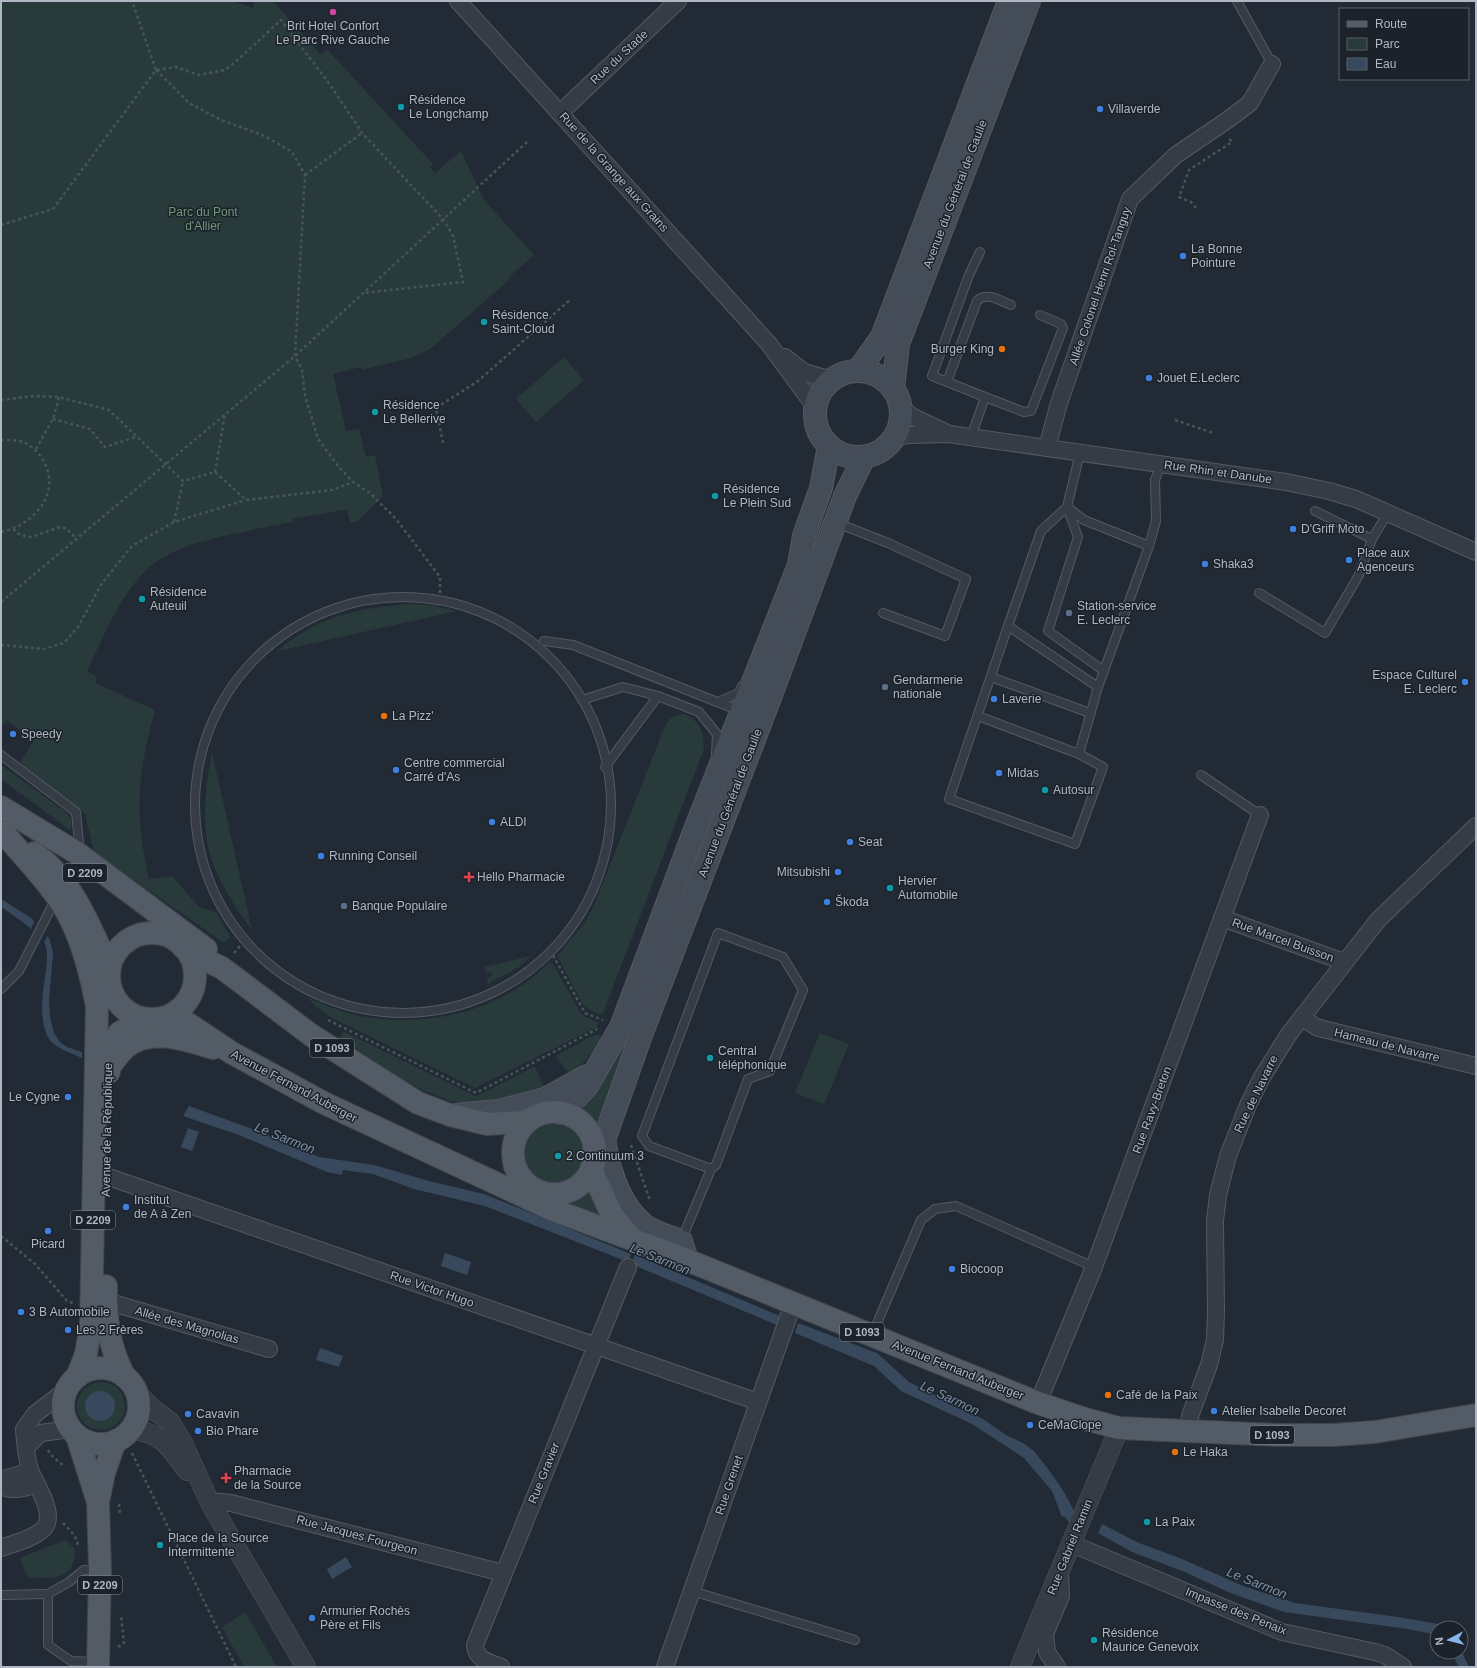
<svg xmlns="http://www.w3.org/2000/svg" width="1477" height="1668" font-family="Helvetica,sans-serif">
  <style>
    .green { fill: #283a3a }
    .water { fill: #39495d }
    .pier { fill: #222b35 }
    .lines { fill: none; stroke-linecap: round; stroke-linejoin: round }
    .service-casing { stroke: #535a63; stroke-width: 10 }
    .minor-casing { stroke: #535a63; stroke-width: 18 }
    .tertiary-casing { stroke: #535a63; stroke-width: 20 }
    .secondary-casing { stroke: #535a63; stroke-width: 24 }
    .primary-casing { stroke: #3f464f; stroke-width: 24 }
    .path { stroke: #455657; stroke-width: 2.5; stroke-dasharray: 3 3; stroke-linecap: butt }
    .service { stroke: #353c46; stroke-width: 8 }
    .minor { stroke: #353c46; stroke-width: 16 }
    .tertiary { stroke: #353c46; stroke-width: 19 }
    .secondary { stroke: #444c58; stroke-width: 22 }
    .primary { stroke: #535c66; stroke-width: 22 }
    .hotel-dot { fill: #d1479c; stroke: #1b222a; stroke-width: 1.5 }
    .culture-dot { fill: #0f9aa8; stroke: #1b222a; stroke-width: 1.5 }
    .shop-dot { fill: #3f7fe0; stroke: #1b222a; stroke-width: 1.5 }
    .food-dot { fill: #e8710a; stroke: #1b222a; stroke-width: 1.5 }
    .service-dot { fill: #5c6f8a; stroke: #1b222a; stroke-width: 1.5 }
    .health-dot { fill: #e0444e; stroke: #1b222a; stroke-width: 1.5 }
    .labels { text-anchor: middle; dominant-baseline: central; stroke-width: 3; stroke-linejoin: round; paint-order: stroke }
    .shield { fill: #1b222a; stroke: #838a94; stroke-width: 1 }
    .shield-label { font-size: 11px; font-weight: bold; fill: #b0b7c2 }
    .poi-label { font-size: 12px; fill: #b0b7c2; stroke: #1b222a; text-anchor: start }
    .street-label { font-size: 12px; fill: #b0b7c2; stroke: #1b222a }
    .park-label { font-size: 12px; fill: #719678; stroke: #1b222a }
    .water-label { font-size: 13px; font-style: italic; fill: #7b8fa8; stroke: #1b222a }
  </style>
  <rect width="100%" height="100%" fill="#222b35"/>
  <g class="green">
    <path d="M1 1 195 2 232 1 253 8 255 1H273L320 54 327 49 433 164 430 167 435 173 461 151 484 200 534 255 508 278 509 280 430 349 411 358 362 370 361 367 333 374 346 431 359 429 366 457 375 455 383 496 358 521 350 523 347 509 293 519V522C270 526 247 531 224 536 191 544 160 552 137 580 115 607 102 640 87 671L97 677 95 683 155 710C144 750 136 791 141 833 142 848 146 863 149 879L172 876 199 907 216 912 230 937 224 943 94 852 85 814 20 763 34 740 6 720 1 727Z"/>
    <polygon points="564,357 584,380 536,422 516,399"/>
    <path d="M411 604 430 605 457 611 278 651C319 615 358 608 411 604Z"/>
    <path d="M685 714C700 722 704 732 704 749L603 1013 599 1015 584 1006 558 958V955L583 925 593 908 665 726C670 717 675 715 685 714Z"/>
    <path d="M212 752 252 930C234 906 215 877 208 847 202 816 206 782 212 752Z"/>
    <path d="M1 765 68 814C71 820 74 824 70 830L1 779Z"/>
    <polygon points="531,956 519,967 488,984 487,978 492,976 491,972 486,973 484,967"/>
    <path d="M550 962 553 964 581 1014 586 1017 598 1022 597 1027 475 1088 330 1017 315 1006 307 997C323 1004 339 1011 355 1015 405 1026 462 1019 506 995 523 986 537 974 550 962Z"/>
    <polygon points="343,1031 475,1096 479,1095 535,1066 546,1092 476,1106 451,1101 425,1091 404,1080 340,1038"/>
    <polygon points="820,1033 849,1044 824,1104 795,1093"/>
    <path d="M599 1034 602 1039C592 1053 583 1064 570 1075L556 1056 590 1037Z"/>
    <polygon points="627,1036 629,1036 597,1131 588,1117 575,1109 603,1080"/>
    <circle cx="554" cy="1154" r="30"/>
    <polygon points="587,1189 590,1189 609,1222 557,1203 575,1198"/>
    <circle cx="101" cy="1406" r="24"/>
    <path d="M65 1540 75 1549C75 1580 53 1579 29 1577L25 1572 20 1558Z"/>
    <polygon points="245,1612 277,1667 244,1667 222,1627"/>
  </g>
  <g class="water">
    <path d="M1 899 31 918 49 938 53 953 49 1000 50 1018 54 1033 60 1042 67 1047 82 1052V1058C72 1053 57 1049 50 1040 39 1026 42 995 45 978 46 968 49 954 45 944 40 933 12 914 1 907Z"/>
    <polygon points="189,1106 252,1129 319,1157 374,1165 429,1181 484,1194 631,1254 628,1262 485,1206 414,1189 373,1174 343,1170 342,1175 327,1172 239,1135 183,1116"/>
    <polygon points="188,1128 199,1132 192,1151 181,1147"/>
    <polygon points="445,1253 471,1262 467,1275 441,1266"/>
    <polygon points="635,1255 780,1316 777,1325 631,1264"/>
    <path d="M798 1323 877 1353 909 1382 983 1419 1006 1435 1023 1443 1034 1451C1049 1470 1064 1489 1074 1511L1069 1522 1064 1516 1062 1517 1052 1491 1024 1458 972 1424 901 1391 874 1366 795 1333Z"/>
    <polygon points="320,1348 343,1356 339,1367 316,1360"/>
    <circle cx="100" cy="1406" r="15"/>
    <polygon points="1102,1524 1139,1543 1182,1559 1243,1586 1295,1603 1398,1617 1444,1625 1447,1628 1437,1628 1437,1636 1432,1634 1408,1629 1284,1612 1228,1592 1185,1572 1132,1552 1098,1533"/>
    <polygon points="346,1557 352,1567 332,1579 327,1569"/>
    <polygon points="1461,1650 1469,1667 1459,1667 1451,1652 1461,1652"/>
  </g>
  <polygon class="pier" points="35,920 48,934 43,945 30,931"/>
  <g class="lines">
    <g class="service-casing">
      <g id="service">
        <polyline points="1237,1 1272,64"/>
        <path d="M947 382 977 301C986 291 1001 301 1011 305"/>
        <polyline points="985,397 1024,412 1031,411 1063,328 1061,324 1040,315"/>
        <polyline points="971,437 985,397 932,376 969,275 980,252"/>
        <polyline points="1080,453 1067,507 1041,531 1008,626 1098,687 1149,546 1156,521 1155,480 1161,464"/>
        <polyline points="1067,507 1078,537 1048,631 1104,671"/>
        <polyline points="1067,507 1084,520 1149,546"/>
        <polyline points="1315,511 1372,539 1388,513"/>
        <polyline points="837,523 888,543 966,579 945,636 883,613"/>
        <polyline points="1259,593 1325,633 1359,575 1372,539"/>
        <circle cx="403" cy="805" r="208"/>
        <polyline points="544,641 573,645 740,711"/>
        <polyline points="991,677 1090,713"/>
        <polyline points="582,700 623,687 658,696 699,712 717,734 716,754"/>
        <polyline points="718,702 739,693 742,686"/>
        <polyline points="978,716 1079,754 1103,767 1075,844 949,799 1008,626"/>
        <polyline points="1079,754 1098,687"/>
        <polyline points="1,755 76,812 79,843 77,851"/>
        <polyline points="605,767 658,696"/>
        <polyline points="1201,775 1260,815"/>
        <polyline points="1,989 19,971 49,912 55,899"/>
        <polyline points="681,1241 711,1169 716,1165 748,1079 770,1071 803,990 783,957 718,933 642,1136 649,1146 711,1169"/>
        <polyline points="872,1335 921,1220 935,1209 956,1206 1094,1267"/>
        <polyline points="692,1591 855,1640"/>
        <polyline points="1,1595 48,1594"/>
        <polyline points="97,1662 71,1661 48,1645 48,1594 69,1582 84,1570 99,1570"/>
      </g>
    </g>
    <g class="minor-casing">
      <g id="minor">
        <polyline points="458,1 769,344 815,407"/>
        <polyline points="560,113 678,1"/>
        <polyline points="785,357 804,372 831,380"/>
        <polyline points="901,408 913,417 945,432"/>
        <polyline points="894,438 909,435 949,434 1286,482 1329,491 1356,499 1476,552"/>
        <polyline points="1047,448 1059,403 1130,199 1176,155 1229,119 1250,103 1272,64"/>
        <polyline points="1222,918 1344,962"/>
        <polyline points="1302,1017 1316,1027 1323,1029 1476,1066"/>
        <polyline points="106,1176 758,1402"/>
        <polyline points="106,1301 269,1349"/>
        <polyline points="1038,1403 1094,1267 1260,815"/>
        <polyline points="1188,1431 1190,1416 1209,1365 1215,1340 1216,1312 1215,1221 1218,1195 1228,1156 1248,1105 1262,1077 1289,1034 1378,920 1476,826"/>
        <polyline points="26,1447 41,1433 70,1429"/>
        <polyline points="1,1479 4,1479 30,1471"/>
        <path d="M1 1486C11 1492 27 1488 37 1484"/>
        <polyline points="209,1501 231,1503 503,1573"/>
        <polyline points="1072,1544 1282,1632 1375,1652 1385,1655 1403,1667"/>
        <path d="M1 1548C14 1543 30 1540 41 1531 59 1518 37 1487 31 1472 26 1459 25 1442 24 1429L35 1414 65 1391"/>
        <path d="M501 1667C488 1662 476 1660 475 1645L628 1267"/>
        <polyline points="665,1667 793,1304"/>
        <polyline points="1057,1667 1047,1652 1045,1634 1061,1596 1060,1573"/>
      </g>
    </g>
    <g class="tertiary-casing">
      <g id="tertiary">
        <polyline points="136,1392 153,1409 170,1422 183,1443 209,1501 306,1667"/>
        <path d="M131 1429C163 1434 169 1446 187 1471"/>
        <polyline points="1020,1667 1119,1428"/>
      </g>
    </g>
    <g class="secondary-casing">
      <g id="secondary">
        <polyline points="858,371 882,337 1009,1"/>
        <circle cx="858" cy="414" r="43"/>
        <polyline points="893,389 898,344 1029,1"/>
        <polyline points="561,1113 587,1086 621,1027 693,835 799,565 804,536 821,488 829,446"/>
        <polyline points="455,1115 499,1111 545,1099 587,1076"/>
        <path d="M604 1140C609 1171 619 1205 644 1225 652 1232 671 1237 681 1241L687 1260"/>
        <polyline points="594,1148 604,1140 641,1035 771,695 845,496 864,457"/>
      </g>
    </g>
    <g class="primary-casing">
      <g id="primary">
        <polyline points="1,807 77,853 206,949"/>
        <path d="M4 833C26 860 54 887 70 918 84 946 91 976 97 1006L91 1324 86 1354 78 1375"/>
        <path d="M34 853C72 879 91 928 109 969"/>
        <circle cx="152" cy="976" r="43"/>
        <polyline points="183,947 199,957 222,968 311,1035 418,1103 450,1115 487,1124 527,1122"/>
        <polyline points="164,1018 187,1023 232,1053 324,1103 551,1209"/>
        <path d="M110 1066C115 1060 120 1052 126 1047 151 1027 186 1040 213 1048"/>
        <polyline points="109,1072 108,1051 119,1033 145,1019"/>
        <circle cx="554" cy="1153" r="41"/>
        <polyline points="591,1169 612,1215 631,1238"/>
        <polyline points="541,1192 551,1209 687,1260 1038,1403 1085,1419 1119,1428 1277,1435 1333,1435 1375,1432 1476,1415"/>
        <path d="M106 1286C106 1322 108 1343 124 1376"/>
        <circle cx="101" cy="1406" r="38"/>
        <polyline points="77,1436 98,1502"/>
        <polyline points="98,1667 100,1570 98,1502 104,1473 115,1441"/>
      </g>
    </g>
    <g class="path">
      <polyline points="156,70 189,103 221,120 265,136 292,152 305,175 295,356 302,370 305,396 318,439 338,466 353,482 370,493 396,519 440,577 440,598"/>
      <polyline points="157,70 176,67 199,75 225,70 241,57 281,20 331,86 362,133 443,219 453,236 463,282 363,293"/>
      <polyline points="305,175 362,133"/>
      <polyline points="1196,208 1191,202 1179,197 1189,170 1232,142 1229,138"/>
      <polyline points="1,225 53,209 156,70 132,1"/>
      <polyline points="1,400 33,396 59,397 109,410 183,481 215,472 246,500 332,490 353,482"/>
      <polyline points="53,419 90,429 105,447 136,437"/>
      <polyline points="1175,420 1213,433"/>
      <path d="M1 440C7 440 14 440 19 441 29 443 36 450 41 457 64 491 35 525 1 532"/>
      <polyline points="443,443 436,408 478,381 571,299"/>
      <polyline points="36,449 53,419 59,397"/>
      <polyline points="215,472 225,414"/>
      <polyline points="174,522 183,481"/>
      <polyline points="13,529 20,535 31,537 60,527 67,529 76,538"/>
      <polyline points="1,602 295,356 527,142"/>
      <polyline points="1,645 44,649 64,643 78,627 102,583 132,546 174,522 246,500"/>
      <polyline points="550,950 585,1013 603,1020"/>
      <polyline points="234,953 246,939"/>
      <polyline points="328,1020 476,1093 597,1029"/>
      <polyline points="631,1145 650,1201"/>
      <polyline points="1,1236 35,1264 67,1301 73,1303"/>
      <polyline points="48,1450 51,1455 65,1467"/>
      <polyline points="132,1453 236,1667"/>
      <polyline points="119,1504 120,1515"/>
      <polyline points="63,1523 75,1536 78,1545"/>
      <polyline points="118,1647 124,1643 121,1614"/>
    </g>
    <use href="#service" class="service"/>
    <use href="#minor" class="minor"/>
    <use href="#tertiary" class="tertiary"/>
    <use href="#secondary" class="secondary"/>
    <use href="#primary" class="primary"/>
  </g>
  <circle class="hotel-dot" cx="333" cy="12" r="4"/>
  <g class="culture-dot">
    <circle cx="401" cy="107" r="4"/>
    <circle cx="484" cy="322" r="4"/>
    <circle cx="375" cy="412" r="4"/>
    <circle cx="715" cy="496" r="4"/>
    <circle cx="142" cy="599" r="4"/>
    <circle cx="1045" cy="790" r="4"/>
    <circle cx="890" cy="888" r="4"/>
    <circle cx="710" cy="1058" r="4"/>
    <circle cx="558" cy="1156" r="4"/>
    <circle cx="1147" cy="1522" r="4"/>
    <circle cx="160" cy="1545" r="4"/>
    <circle cx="1094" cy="1640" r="4"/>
  </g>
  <g class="shop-dot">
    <circle cx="1100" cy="109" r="4"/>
    <circle cx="1183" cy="256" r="4"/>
    <circle cx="1149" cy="378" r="4"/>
    <circle cx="1293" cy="529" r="4"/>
    <circle cx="1349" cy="560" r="4"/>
    <circle cx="1205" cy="564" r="4"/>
    <circle cx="1465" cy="682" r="4"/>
    <circle cx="994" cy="699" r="4"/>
    <circle cx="13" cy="734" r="4"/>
    <circle cx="396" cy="770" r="4"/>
    <circle cx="999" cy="773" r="4"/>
    <circle cx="492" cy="822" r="4"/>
    <circle cx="850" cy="842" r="4"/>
    <circle cx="321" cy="856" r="4"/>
    <circle cx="838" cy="872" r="4"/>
    <circle cx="827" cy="902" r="4"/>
    <circle cx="68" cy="1097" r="4"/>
    <circle cx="126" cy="1207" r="4"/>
    <circle cx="48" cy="1231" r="4"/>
    <circle cx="952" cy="1269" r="4"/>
    <circle cx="21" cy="1312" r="4"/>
    <circle cx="68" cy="1330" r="4"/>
    <circle cx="1214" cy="1411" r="4"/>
    <circle cx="188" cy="1414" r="4"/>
    <circle cx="1030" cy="1425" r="4"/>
    <circle cx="198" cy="1431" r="4"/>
    <circle cx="312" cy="1618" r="4"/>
  </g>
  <g class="food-dot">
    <circle cx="1002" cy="349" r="4"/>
    <circle cx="384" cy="716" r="4"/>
    <circle cx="1108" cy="1395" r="4"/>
    <circle cx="1175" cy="1452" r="4"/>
  </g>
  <g class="service-dot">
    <circle cx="1069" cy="613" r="4"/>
    <circle cx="885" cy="687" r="4"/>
    <circle cx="344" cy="906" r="4"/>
  </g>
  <g class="health-dot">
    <path d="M467 871h4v4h4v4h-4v4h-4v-4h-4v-4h4z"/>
    <path d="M224 1472h4v4h4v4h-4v4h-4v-4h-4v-4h4z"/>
  </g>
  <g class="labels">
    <g class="shield">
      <rect x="63" y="864" width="44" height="18" rx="3"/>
      <rect x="310" y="1039" width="44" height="18" rx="3"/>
      <rect x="71" y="1211" width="44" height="18" rx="3"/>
      <rect x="840" y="1323" width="44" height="18" rx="3"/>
      <rect x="1250" y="1426" width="44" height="18" rx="3"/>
      <rect x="78" y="1576" width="44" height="18" rx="3"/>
    </g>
    <g class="shield-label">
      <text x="85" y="873">D 2209</text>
      <text x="332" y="1048">D 1093</text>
      <text x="93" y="1220">D 2209</text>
      <text x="862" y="1332">D 1093</text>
      <text x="1272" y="1435">D 1093</text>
      <text x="100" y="1585">D 2209</text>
    </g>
    <g class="poi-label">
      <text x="333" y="26" text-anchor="middle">Brit Hotel Confort<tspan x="333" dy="14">Le Parc Rive Gauche</tspan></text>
      <text x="409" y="100">Résidence<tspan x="409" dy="14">Le Longchamp</tspan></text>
      <text x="1108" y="109">Villaverde</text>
      <text x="1191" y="249">La Bonne<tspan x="1191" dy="14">Pointure</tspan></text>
      <text x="492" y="315">Résidence<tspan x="492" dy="14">Saint-Cloud</tspan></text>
      <text x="994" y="349" text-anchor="end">Burger King</text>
      <text x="1157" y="378">Jouet E.Leclerc</text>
      <text x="383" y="405">Résidence<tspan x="383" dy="14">Le Bellerive</tspan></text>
      <text x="723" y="489">Résidence<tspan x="723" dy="14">Le Plein Sud</tspan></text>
      <text x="1301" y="529">D'Griff Moto</text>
      <text x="1357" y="553">Place aux<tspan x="1357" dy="14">Agenceurs</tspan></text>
      <text x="1213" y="564">Shaka3</text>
      <text x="150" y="592">Résidence<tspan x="150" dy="14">Auteuil</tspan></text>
      <text x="1077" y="606">Station-service<tspan x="1077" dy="14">E. Leclerc</tspan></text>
      <text x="1457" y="675" text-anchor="end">Espace Culturel<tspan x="1457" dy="14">E. Leclerc</tspan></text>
      <text x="893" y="680">Gendarmerie<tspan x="893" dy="14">nationale</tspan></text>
      <text x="1002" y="699">Laverie</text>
      <text x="392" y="716">La Pizz'</text>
      <text x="21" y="734">Speedy</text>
      <text x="404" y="763">Centre commercial<tspan x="404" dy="14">Carré d'As</tspan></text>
      <text x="1007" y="773">Midas</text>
      <text x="1053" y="790">Autosur</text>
      <text x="500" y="822">ALDI</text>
      <text x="858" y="842">Seat</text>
      <text x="329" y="856">Running Conseil</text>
      <text x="830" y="872" text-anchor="end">Mitsubishi</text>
      <text x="477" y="877">Hello Pharmacie</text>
      <text x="898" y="881">Hervier<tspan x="898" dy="14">Automobile</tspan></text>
      <text x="835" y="902">Škoda</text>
      <text x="352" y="906">Banque Populaire</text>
      <text x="718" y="1051">Central<tspan x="718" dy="14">téléphonique</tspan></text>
      <text x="60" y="1097" text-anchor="end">Le Cygne</text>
      <text x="566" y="1156">2 Continuum 3</text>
      <text x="134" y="1200">Institut<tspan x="134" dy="14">de A à Zen</tspan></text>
      <text x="48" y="1244" text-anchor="middle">Picard</text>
      <text x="960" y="1269">Biocoop</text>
      <text x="29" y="1312">3 B Automobile</text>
      <text x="76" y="1330">Les 2 Frères</text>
      <text x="1116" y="1395">Café de la Paix</text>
      <text x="1222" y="1411">Atelier Isabelle Decoret</text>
      <text x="196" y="1414">Cavavin</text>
      <text x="1038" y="1425">CeMaClope</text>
      <text x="206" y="1431">Bio Phare</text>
      <text x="1183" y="1452">Le Haka</text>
      <text x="234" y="1471">Pharmacie<tspan x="234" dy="14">de la Source</tspan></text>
      <text x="1155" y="1522">La Paix</text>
      <text x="168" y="1538">Place de la Source<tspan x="168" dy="14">Intermittente</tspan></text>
      <text x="320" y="1611">Armurier Rochès<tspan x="320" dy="14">Père et Fils</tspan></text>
      <text x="1102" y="1633">Résidence<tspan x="1102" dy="14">Maurice Genevoix</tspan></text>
    </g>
    <g class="street-label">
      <text transform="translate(619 57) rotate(-43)">Rue du Stade</text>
      <text transform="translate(614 172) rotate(48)">Rue de la Grange aux Grains</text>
      <text transform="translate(955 194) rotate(-69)">Avenue du Général de Gaulle</text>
      <text transform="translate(1100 286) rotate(-71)">Allée Colonel Henri Rol-Tanguy</text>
      <text transform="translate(1218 472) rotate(8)">Rue Rhin et Danube</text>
      <text transform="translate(730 803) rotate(-69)">Avenue du Général de Gaulle</text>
      <text transform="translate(1283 940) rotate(20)">Rue Marcel Buisson</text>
      <text transform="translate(1387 1045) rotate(14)">Hameau de Navarre</text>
      <text transform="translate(294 1086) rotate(28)">Avenue Fernand Auberger</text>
      <text transform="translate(1256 1094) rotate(-64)">Rue de Navarre</text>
      <text transform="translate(1152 1110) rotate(-70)">Rue Ravy-Breton</text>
      <text transform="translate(107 1130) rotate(-89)">Avenue de la République</text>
      <text transform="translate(432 1289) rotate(19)">Rue Victor Hugo</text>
      <text transform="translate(187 1325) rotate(16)">Allée des Magnolias</text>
      <text transform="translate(958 1370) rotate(22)">Avenue Fernand Auberger</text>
      <text transform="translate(544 1473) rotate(-68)">Rue Gravier</text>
      <text transform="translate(729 1485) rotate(-71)">Rue Grenet</text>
      <text transform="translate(357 1535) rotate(15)">Rue Jacques Fourgeon</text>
      <text transform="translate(1070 1547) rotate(-68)">Rue Gabriel Ramin</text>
      <text transform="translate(1236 1611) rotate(22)">Impasse des Penaix</text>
    </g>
    <g class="park-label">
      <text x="203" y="212">Parc du Pont<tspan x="203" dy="14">d'Allier</tspan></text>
    </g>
    <g class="water-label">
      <text transform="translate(285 1138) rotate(22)">Le Sarmon</text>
      <text transform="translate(660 1259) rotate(22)">Le Sarmon</text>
      <text transform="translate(950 1398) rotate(25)">Le Sarmon</text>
      <text transform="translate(1257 1583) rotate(22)">Le Sarmon</text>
    </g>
  </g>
  <rect width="1477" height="1668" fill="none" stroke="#b0b7c2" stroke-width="4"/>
  <rect x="1339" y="8" width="130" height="72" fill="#1b222a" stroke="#575e67"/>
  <rect x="1347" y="21" width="20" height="6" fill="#535c66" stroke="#575e67"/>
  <text x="1375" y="28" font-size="12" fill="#b0b7c2">Route</text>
  <rect x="1347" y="38" width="20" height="12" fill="#283a3a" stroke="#575e67"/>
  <text x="1375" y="48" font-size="12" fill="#b0b7c2">Parc</text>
  <rect x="1347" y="58" width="20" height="12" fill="#39495d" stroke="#575e67"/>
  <text x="1375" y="68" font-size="12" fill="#b0b7c2">Eau</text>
  <g transform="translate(1449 1640) rotate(263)"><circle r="19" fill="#1b222a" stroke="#575e67"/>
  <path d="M0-3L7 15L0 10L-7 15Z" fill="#8ab4ec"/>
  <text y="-6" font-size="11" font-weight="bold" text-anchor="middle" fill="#b0b7c2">N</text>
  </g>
</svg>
